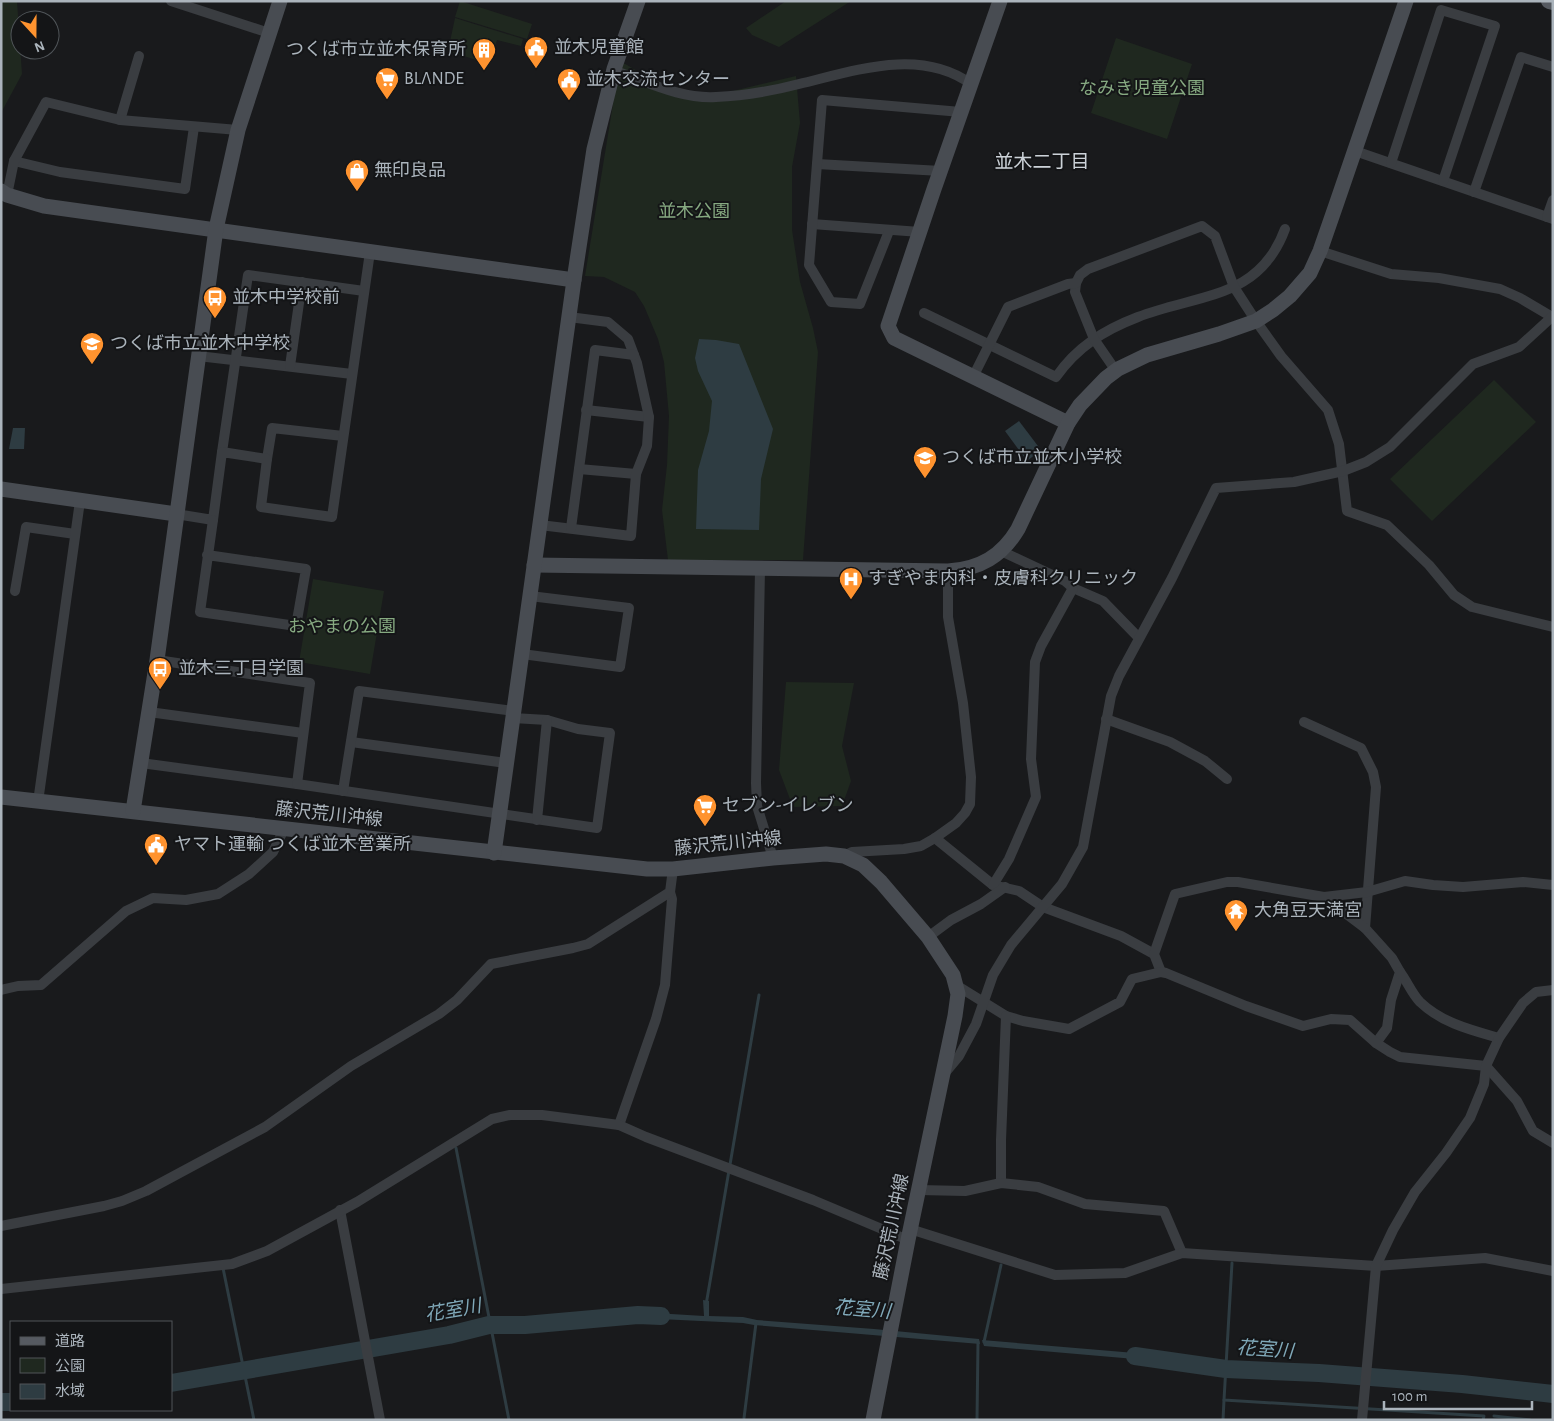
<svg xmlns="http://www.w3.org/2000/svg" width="1554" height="1421" font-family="'Alegreya Sans','Noto Sans JP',sans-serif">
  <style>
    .green { fill: #1f281f }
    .water { fill: #2e3c42 }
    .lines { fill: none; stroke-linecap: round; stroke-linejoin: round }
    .stream { stroke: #2e3c42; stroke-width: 3 }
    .river { stroke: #2e3c42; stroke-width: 18 }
    .street { stroke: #3a3d41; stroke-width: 10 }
    .secondary { stroke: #484c52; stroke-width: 15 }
    .primary { stroke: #565a61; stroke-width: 16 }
    .labels { text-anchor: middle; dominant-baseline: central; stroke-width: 4; stroke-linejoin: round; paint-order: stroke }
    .poi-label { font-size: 18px; fill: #abb4bc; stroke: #141517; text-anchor: start }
    .park-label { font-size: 18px; fill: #86a981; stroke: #141517 }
    .street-label { font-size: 18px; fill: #abb4bc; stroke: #141517 }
    .neighbourhood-label { font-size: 19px; fill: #ccd2d8; stroke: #141517 }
    .water-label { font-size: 19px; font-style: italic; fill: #80a9b9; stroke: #141517 }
  </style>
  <rect width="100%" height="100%" fill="#191a1c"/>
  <g class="green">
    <polygon points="1,1 17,1 22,74 1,113"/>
    <polygon points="460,1 532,24 527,39 455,17"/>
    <polygon points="786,1 851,1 779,47 752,35 746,28"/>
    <polygon points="455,18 523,39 521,46 497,40 489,64 448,51"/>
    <polygon points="1116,38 1192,64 1167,139 1091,113"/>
    <polygon points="620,61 679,95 712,96 796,76 800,123 792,167 792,230 800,282 813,328 818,352 803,560 668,560 662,510 667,465 669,416 664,362 658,339 644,306 635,292 604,277 585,276"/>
    <polygon points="1494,380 1536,422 1432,521 1390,479"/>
    <polygon points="313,579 384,591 370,674 299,662"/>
    <polygon points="786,682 854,683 842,746 851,781 842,806 793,807 779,770"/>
  </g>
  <g class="water">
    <polygon points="699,339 716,340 739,344 773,429 761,479 759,530 696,529 698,470 709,431 712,401 698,371 695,358"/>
    <polygon points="1019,421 1041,450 1027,461 1005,431"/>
    <polygon points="13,428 25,428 24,449 9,449"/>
    <polygon points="703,1300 709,1301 709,1316 743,1317 757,1320 874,1329 979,1339 980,1344 754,1325 743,1323 638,1318 638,1312 704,1316"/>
    <polygon points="982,1340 1159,1355 1158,1361 984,1346"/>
  </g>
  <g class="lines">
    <g class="stream">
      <polyline points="456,1148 509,1420"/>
      <polyline points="1232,1263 1224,1400 1484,1416 1483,1420"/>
      <polyline points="223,1268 254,1420"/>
      <polyline points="706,1305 759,995"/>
      <polyline points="984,1342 1001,1265"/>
      <polyline points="1494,1416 1530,1420"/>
      <polyline points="744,1418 756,1323"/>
      <polyline points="977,1420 978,1342"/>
      <polyline points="1223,1420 1224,1400"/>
    </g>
    <g class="river">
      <polyline points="1135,1356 1226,1369 1319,1373 1462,1384 1553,1394"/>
      <polyline points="171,1383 449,1335 489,1325 525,1325 638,1315 661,1316"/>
      <polyline points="1,1402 11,1402"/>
    </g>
    <g class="street">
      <polyline points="171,1 269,33"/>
      <path d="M614 69 621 73C652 84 683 99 716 97 744 96 772 91 799 84 854 71 920 47 971 84"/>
      <polyline points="120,120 139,56"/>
      <polyline points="1355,151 1553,219"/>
      <polyline points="14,161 60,172 185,189 194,127"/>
      <polyline points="1391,163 1441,10 1495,26 1443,181"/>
      <polyline points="817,164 941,171"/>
      <polyline points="1474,192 1521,57 1553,67"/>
      <polyline points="7,195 14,161 46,102 120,120 238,130"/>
      <polyline points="1547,217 1553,200"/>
      <polyline points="812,224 920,232"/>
      <polyline points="889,231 860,304 831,302 809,265 822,100 961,112"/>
      <polyline points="1320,251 1391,274 1439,278 1500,289 1520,298 1552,317"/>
      <path d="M924 313 1056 377C1077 347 1104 330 1138 317 1197 294 1259 300 1285 229"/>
      <polyline points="198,356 352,374"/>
      <polyline points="290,366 302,282"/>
      <polyline points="1116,371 1094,339 1075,292 1076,283 1080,275 1088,269 1202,226 1215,236 1234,287 1256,321 1281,356 1328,410 1339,444 1347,511 1387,525 1429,565 1454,595 1472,607 1553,627"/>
      <polyline points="973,377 1008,307 1068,284 1076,283"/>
      <polyline points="586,410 649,417"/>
      <polyline points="222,452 248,275 364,291"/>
      <polyline points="267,459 272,428 343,436"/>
      <polyline points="579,469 636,474"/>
      <polyline points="176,514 213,520 222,452 267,459 261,507 332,517 370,252"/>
      <polyline points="540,525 631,536 636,474 647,446 649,417 637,363 628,339 608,322 569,317"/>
      <polyline points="571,528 595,350 634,355"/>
      <polyline points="1001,551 1065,581 1073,588 1103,601 1139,638"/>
      <polyline points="207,555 306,569 296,626 200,612 213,520"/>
      <polyline points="760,569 756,783 757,806 773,858"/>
      <polyline points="15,591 26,527 75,534"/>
      <polyline points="522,654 620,667 629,608 530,596"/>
      <polyline points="149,712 303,733"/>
      <polyline points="1106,719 1170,742 1205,761 1227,779"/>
      <polyline points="1304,722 1361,748 1373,772 1376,787 1365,928 1392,958 1400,972 1391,1000 1387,1028 1376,1043"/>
      <polyline points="351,742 506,763"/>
      <polyline points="141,763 297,784 310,683 157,660"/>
      <polyline points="297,784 597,828 610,733 578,729 547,720 513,718"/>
      <polyline points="343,791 359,691 514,711"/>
      <polyline points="38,802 80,501"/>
      <polyline points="537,820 547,720"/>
      <polyline points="935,838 993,885 1019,891 1043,907 1121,936 1154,954"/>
      <polyline points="844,856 852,852 904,849 921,846 935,838 956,823 965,813 970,804 971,777 963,703 948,617 948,571"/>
      <polyline points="993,885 1009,859 1036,797 1031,759 1035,662 1041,646 1073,588"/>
      <polyline points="1324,897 1365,928"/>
      <polyline points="928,937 951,920 981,904 1005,887"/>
      <polyline points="1161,972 1154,954 1175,894 1227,882 1238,882 1324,897 1367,892 1405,881 1433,885 1463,887 1523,882 1553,885"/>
      <path d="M1400 972C1407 981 1412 994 1420 1002 1442 1023 1471 1030 1499 1038"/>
      <polyline points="956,985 1006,1016 1023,1021 1069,1029 1120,1002 1132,979 1161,972 1166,973 1246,1006 1303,1026 1331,1019 1350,1020 1376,1043 1390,1052 1400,1057 1486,1066 1517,1101 1533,1131 1553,1143"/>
      <polyline points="1,990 18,986 41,985 126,911 153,898 186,900 218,894 249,874 273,852 284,829"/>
      <polyline points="944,1074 959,1056 976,1024 993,975 1011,945 1062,884 1083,847 1111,696 1119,676 1172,578 1216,488 1294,482 1343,471 1366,462 1390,447 1473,364 1519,347 1553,316"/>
      <polyline points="619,1125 656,1019 665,985 672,899 670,892"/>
      <polyline points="1001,1183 1001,1140 1006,1016"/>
      <polyline points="919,1190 965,1191 1001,1183 1038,1187 1085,1204 1164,1211 1182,1253"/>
      <polyline points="340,1210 380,1420"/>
      <polyline points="1,1226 104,1206 122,1201 146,1191 265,1127 351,1066 439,1014 457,1000 491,964 573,948 588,944 670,892 673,869"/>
      <polyline points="910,1229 1055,1275 1125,1273 1182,1253 1376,1266 1485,1258 1553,1271"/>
      <polyline points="1,1289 232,1264 267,1251 357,1202 492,1119 510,1115 542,1115 619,1125 646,1137 813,1200 908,1240"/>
      <polyline points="1362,1420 1376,1266 1393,1230 1415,1192 1446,1153 1470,1118 1484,1084 1486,1066 1499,1038 1523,1003 1536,992 1553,990"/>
    </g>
    <g class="secondary">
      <polyline points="1000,1 934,189 888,326 894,338 1068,423"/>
      <polyline points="1,191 7,195 44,206 574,280"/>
      <polyline points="1,489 176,514"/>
      <path d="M534 565 948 571C980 569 1002 556 1018 529L1068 423 1080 405 1106 378 1118 369 1147 355 1219 334 1256 321 1273 310 1290 296 1310 273 1320 251 1336 205 1406 1"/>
      <polyline points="1,797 647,869 673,869 773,858 826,854 844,856 863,865 881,882 928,937 953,975 958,994 955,1016 908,1240 873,1420"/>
      <polyline points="133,811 157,660 216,229 238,130 280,1"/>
      <polyline points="494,853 574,280 594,149 614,69 638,1"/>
    </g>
    <polyline class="primary" points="1549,1 1553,2"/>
  </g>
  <defs>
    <g id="civic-pin" transform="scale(1.25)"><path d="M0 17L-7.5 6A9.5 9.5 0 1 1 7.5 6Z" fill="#ff932f" stroke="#141517"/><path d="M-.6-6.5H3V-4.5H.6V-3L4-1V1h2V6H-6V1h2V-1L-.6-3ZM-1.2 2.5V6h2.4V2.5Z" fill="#fff"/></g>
    <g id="building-pin" transform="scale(1.25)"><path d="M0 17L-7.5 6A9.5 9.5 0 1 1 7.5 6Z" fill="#ff932f" stroke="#141517"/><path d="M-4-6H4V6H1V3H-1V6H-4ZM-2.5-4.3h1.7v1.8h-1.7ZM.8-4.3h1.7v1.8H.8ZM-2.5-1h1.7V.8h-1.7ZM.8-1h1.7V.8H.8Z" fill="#fff"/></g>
    <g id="supermarket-pin" transform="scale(1.25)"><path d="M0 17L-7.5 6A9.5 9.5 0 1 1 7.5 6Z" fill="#ff932f" stroke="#141517"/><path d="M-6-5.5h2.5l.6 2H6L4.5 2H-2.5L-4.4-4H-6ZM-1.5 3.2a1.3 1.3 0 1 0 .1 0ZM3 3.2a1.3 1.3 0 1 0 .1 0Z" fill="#fff"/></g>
    <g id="shop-pin" transform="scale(1.25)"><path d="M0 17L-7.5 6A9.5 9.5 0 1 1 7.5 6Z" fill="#ff932f" stroke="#141517"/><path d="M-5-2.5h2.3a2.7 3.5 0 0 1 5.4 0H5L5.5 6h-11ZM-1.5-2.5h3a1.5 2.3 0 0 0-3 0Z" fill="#fff"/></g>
    <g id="bus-pin" transform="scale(1.25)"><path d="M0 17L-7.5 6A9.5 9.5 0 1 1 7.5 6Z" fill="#ff932f" stroke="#141517"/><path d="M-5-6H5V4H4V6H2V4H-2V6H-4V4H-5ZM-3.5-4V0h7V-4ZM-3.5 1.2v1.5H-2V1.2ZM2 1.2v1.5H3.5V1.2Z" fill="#fff"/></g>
    <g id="school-pin" transform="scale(1.25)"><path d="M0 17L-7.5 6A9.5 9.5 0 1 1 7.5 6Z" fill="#ff932f" stroke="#141517"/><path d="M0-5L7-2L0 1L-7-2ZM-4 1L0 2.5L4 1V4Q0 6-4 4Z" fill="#fff"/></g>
    <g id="hospital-pin" transform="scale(1.25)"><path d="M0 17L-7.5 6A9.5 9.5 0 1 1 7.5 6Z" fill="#ff932f" stroke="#141517"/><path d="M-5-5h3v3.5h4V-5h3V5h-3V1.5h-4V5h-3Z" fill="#fff"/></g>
    <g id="temple-pin" transform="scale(1.25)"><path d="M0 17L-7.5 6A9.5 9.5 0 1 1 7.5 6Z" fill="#ff932f" stroke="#141517"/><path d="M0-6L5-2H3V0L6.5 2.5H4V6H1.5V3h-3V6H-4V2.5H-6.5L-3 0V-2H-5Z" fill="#fff"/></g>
  </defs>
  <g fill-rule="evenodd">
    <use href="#civic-pin" x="536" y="48"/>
    <use href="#building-pin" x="484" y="50"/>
    <use href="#supermarket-pin" x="387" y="79"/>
    <use href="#civic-pin" x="569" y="80"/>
    <use href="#shop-pin" x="357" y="171"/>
    <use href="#bus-pin" x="215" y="298"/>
    <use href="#school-pin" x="92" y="344"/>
    <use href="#school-pin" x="925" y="458"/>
    <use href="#hospital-pin" x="851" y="579"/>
    <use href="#bus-pin" x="160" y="669"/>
    <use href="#supermarket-pin" x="705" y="806"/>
    <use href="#civic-pin" x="156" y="845"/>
    <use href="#temple-pin" x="1236" y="911"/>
  </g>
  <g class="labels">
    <g class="poi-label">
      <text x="554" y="48">並木児童館</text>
      <text x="466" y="50" text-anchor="end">つくば市立並木保育所</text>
      <text x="404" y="79">BLΛNDE</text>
      <text x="586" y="80">並木交流センター</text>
      <text x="374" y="171">無印良品</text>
      <text x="232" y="298">並木中学校前</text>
      <text x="110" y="344">つくば市立並木中学校</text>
      <text x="942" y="458">つくば市立並木小学校</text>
      <text x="868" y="579">すぎやま内科・皮膚科クリニック</text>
      <text x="178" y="669">並木三丁目学園</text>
      <text x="722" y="806">セブン-イレブン</text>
      <text x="174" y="845">ヤマト運輸 つくば並木営業所</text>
      <text x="1254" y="911">大角豆天満宮</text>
    </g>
    <g class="park-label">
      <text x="1142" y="89">なみき児童公園</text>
      <text x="694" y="212">並木公園</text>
      <text x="342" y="627">おやまの公園</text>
    </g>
    <g class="street-label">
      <text transform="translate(329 815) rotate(6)">藤沢荒川沖線</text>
      <text transform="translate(728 844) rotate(-6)">藤沢荒川沖線</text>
      <text transform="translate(892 1227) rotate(-78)">藤沢荒川沖線</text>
    </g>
    <g class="neighbourhood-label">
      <text x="1042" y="162">並木二丁目</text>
    </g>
    <g class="water-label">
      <text transform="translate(862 1310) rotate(5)">花室川</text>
      <text transform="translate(453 1311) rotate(-10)">花室川</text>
      <text transform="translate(1265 1350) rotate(4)">花室川</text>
    </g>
  </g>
  <rect width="1554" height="1421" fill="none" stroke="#abb4bc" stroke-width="5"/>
  <rect x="10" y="1321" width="162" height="90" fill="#141517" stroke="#505559"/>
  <rect x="20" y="1337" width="25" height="8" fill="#565a61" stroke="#505559"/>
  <text x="55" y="1346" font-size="15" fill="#abb4bc">道路</text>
  <rect x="20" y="1358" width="25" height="15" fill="#1f281f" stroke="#505559"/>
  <text x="55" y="1371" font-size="15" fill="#abb4bc">公園</text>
  <rect x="20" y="1384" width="25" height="15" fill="#2e3c42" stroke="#505559"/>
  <text x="55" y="1396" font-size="15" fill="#abb4bc">水域</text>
  <g transform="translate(35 35) rotate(159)"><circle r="24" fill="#141517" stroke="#505559"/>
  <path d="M0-4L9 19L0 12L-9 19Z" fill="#ff932f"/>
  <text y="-8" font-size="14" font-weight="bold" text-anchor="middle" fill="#abb4bc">N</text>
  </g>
  <path d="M1384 1401v8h148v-8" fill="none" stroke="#abb4bc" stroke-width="2.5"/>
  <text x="1392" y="1401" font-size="15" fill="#abb4bc" stroke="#141517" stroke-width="4" paint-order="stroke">100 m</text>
</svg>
